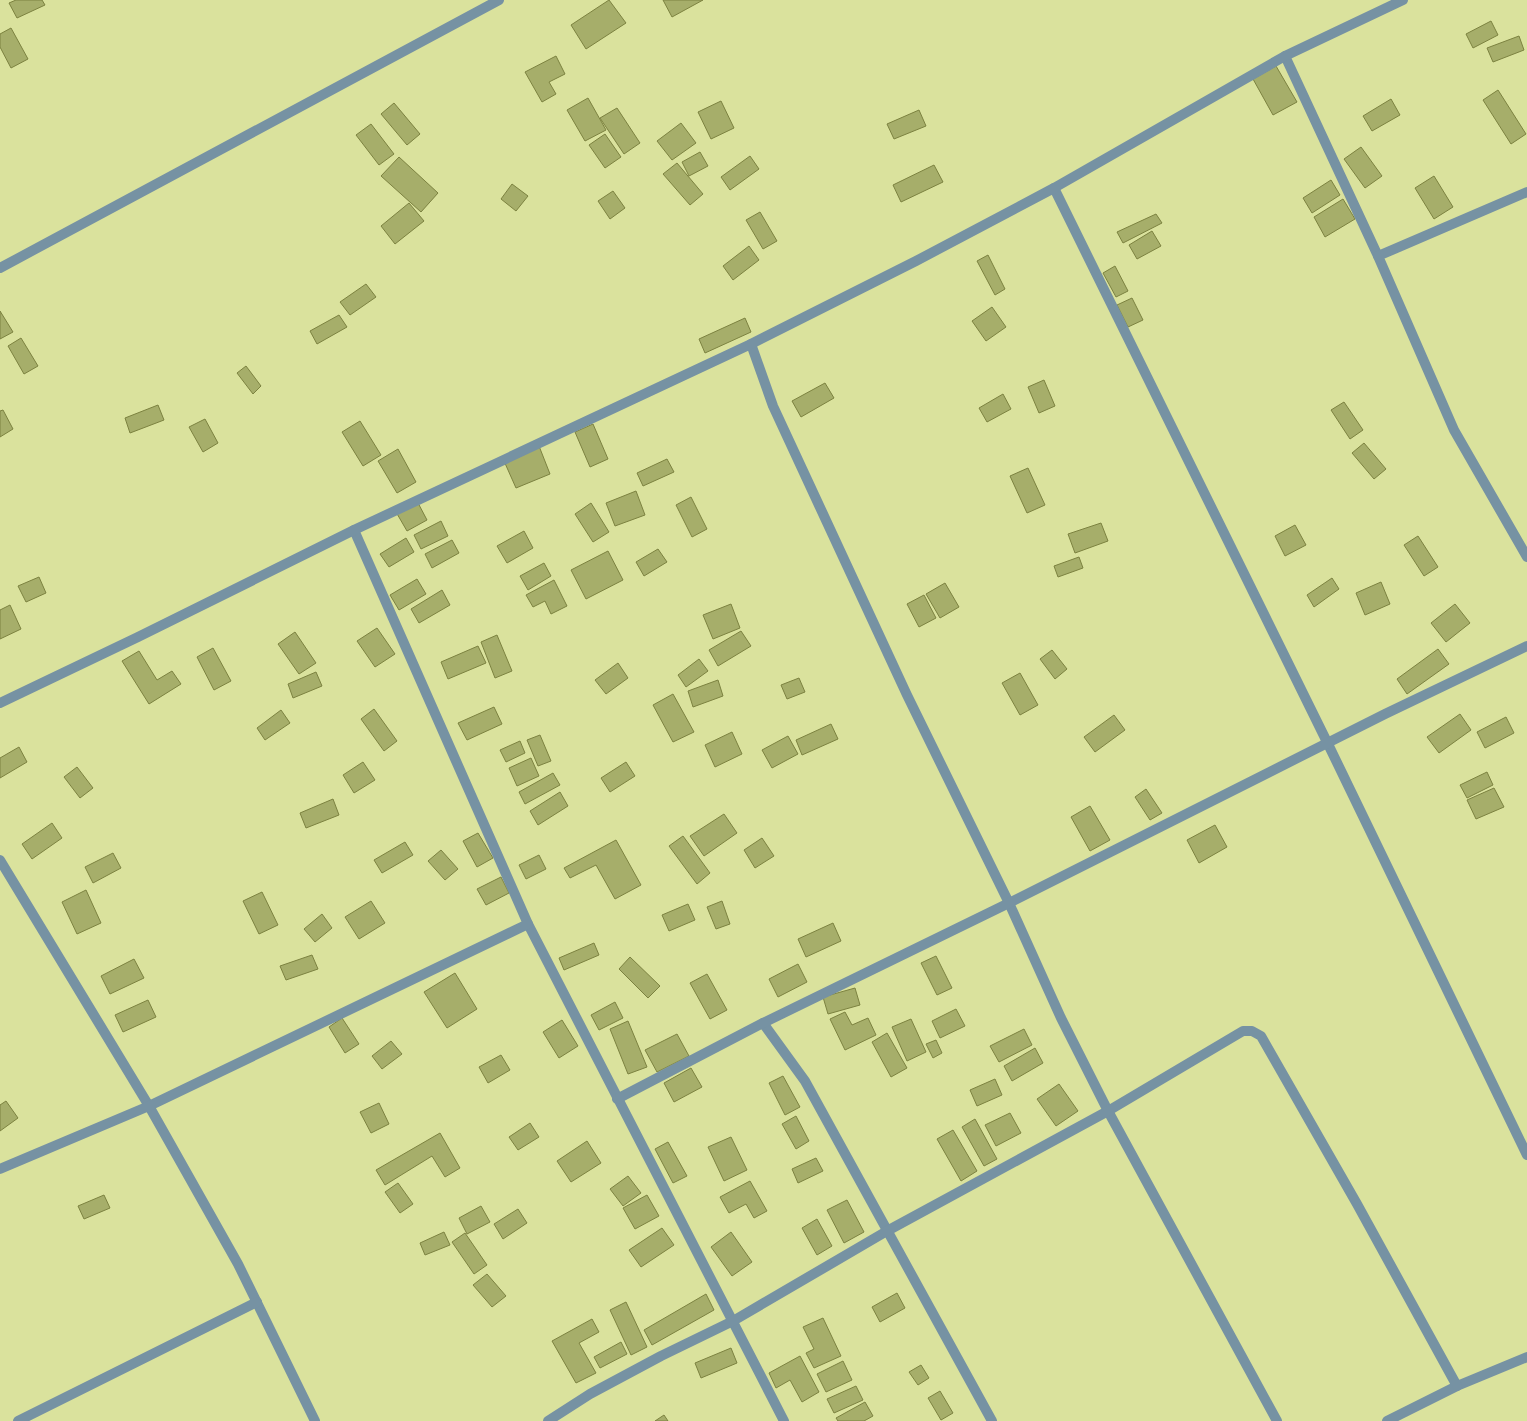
<svg xmlns="http://www.w3.org/2000/svg" width="1527" height="1421" font-family="'Alegreya Sans',sans-serif">
  <style>
    .building { fill: #a6ae6a; stroke: #7c8240 }
    .lines { fill: none; stroke-linecap: round; stroke-linejoin: round }
    .minor { stroke: #7692a3; stroke-width: 10 }
  </style>
  <rect width="100%" height="100%" fill="#dae29d"/>
  <g class="building">
    <polygon points="16,0 42,0 45,5 17,18 9,3"/>
    <polygon points="609,0 626,23 586,49 571,25"/>
    <polygon points="663,0 703,0 672,17"/>
    <polygon points="1491,21 1498,35 1473,48 1466,34"/>
    <polygon points="11,28 28,59 11,68 0,47 0,34"/>
    <polygon points="1519,36 1524,50 1493,62 1487,48"/>
    <polygon points="556,56 565,74 549,82 556,94 542,102 525,72"/>
    <polygon points="1276,66 1297,102 1273,115 1253,79"/>
    <polygon points="1498,90 1526,134 1511,144 1483,100"/>
    <polygon points="588,98 606,130 585,141 567,110"/>
    <polygon points="1391,99 1400,115 1372,131 1363,116"/>
    <polygon points="721,101 734,128 711,139 698,112"/>
    <polygon points="394,103 420,134 407,145 381,114"/>
    <polygon points="617,108 640,143 624,154 600,118"/>
    <polygon points="919,110 926,126 894,139 887,124"/>
    <polygon points="681,123 696,143 672,160 657,141"/>
    <polygon points="371,124 394,154 379,165 356,135"/>
    <polygon points="605,134 621,157 605,168 589,145"/>
    <polygon points="1361,147 1382,176 1365,188 1344,159"/>
    <polygon points="700,152 708,166 689,176 682,162"/>
    <polygon points="750,156 759,169 730,190 721,177"/>
    <polygon points="399,157 438,193 421,212 381,176"/>
    <polygon points="677,163 703,194 690,205 663,174"/>
    <polygon points="934,165 943,182 901,202 893,185"/>
    <polygon points="1434,176 1453,207 1434,219 1415,188"/>
    <polygon points="1331,180 1340,195 1312,213 1303,198"/>
    <polygon points="512,184 528,196 516,211 501,199"/>
    <polygon points="613,191 625,208 610,219 598,201"/>
    <polygon points="1343,199 1355,219 1325,237 1314,217"/>
    <polygon points="409,203 424,221 395,244 381,226"/>
    <polygon points="760,212 777,241 763,249 746,220"/>
    <polygon points="1156,214 1162,223 1123,243 1117,232"/>
    <polygon points="1152,231 1161,246 1137,259 1129,245"/>
    <polygon points="749,246 759,260 733,280 723,266"/>
    <polygon points="988,255 1005,289 995,295 977,261"/>
    <polygon points="1115,266 1128,291 1116,297 1103,273"/>
    <polygon points="366,284 376,297 350,315 340,302"/>
    <polygon points="1132,298 1143,320 1128,327 1117,305"/>
    <polygon points="992,307 1006,327 986,341 972,321"/>
    <polygon points="0,311 13,332 0,339"/>
    <polygon points="339,315 347,327 317,344 310,331"/>
    <polygon points="745,318 751,332 705,353 699,339"/>
    <polygon points="21,338 38,366 24,374 8,346"/>
    <polygon points="246,366 261,386 253,394 237,373"/>
    <polygon points="1044,380 1055,406 1039,413 1028,387"/>
    <polygon points="825,383 834,398 801,417 792,401"/>
    <polygon points="1003,394 1011,409 987,422 979,408"/>
    <polygon points="1344,402 1363,430 1350,439 1331,410"/>
    <polygon points="158,405 164,420 130,433 125,418"/>
    <polygon points="3,410 13,429 0,437 0,411"/>
    <polygon points="205,419 218,443 203,452 189,427"/>
    <polygon points="360,421 381,455 363,466 342,432"/>
    <polygon points="593,424 608,459 590,467 575,432"/>
    <polygon points="1364,443 1386,469 1374,479 1352,453"/>
    <polygon points="539,446 550,474 516,488 504,461"/>
    <polygon points="398,449 416,482 397,493 378,461"/>
    <polygon points="667,459 674,472 643,486 637,473"/>
    <polygon points="1028,468 1045,505 1027,513 1010,476"/>
    <polygon points="636,491 645,515 615,526 606,503"/>
    <polygon points="691,497 707,529 692,537 676,505"/>
    <polygon points="417,501 427,520 407,531 396,512"/>
    <polygon points="591,503 609,532 593,542 575,514"/>
    <polygon points="441,521 448,536 421,549 414,535"/>
    <polygon points="1101,523 1108,541 1075,553 1068,534"/>
    <polygon points="1295,525 1306,545 1285,556 1275,536"/>
    <polygon points="524,531 533,548 507,563 497,546"/>
    <polygon points="1418,536 1438,567 1424,576 1404,545"/>
    <polygon points="406,538 414,552 389,567 380,554"/>
    <polygon points="452,540 459,553 432,568 425,554"/>
    <polygon points="658,549 667,562 644,576 636,562"/>
    <polygon points="608,551 623,580 586,599 571,570"/>
    <polygon points="1079,557 1083,568 1058,577 1054,566"/>
    <polygon points="544,563 551,576 528,590 520,576"/>
    <polygon points="39,577 46,593 26,602 18,586"/>
    <polygon points="1332,578 1339,589 1314,607 1307,595"/>
    <polygon points="417,579 426,594 399,610 390,595"/>
    <polygon points="554,580 567,606 551,614 545,601 533,607 526,595"/>
    <polygon points="1381,582 1390,604 1365,615 1356,593"/>
    <polygon points="945,583 959,607 940,618 926,594"/>
    <polygon points="442,590 450,605 419,623 411,609"/>
    <polygon points="924,595 936,618 919,627 907,604"/>
    <polygon points="731,604 740,628 713,639 703,615"/>
    <polygon points="1455,604 1470,623 1446,642 1431,623"/>
    <polygon points="10,605 21,629 0,639 0,610"/>
    <polygon points="377,628 395,654 375,667 357,641"/>
    <polygon points="741,631 751,646 718,666 709,650"/>
    <polygon points="295,632 316,663 299,674 278,644"/>
    <polygon points="497,635 512,671 495,678 481,642"/>
    <polygon points="478,646 486,663 448,679 441,662"/>
    <polygon points="213,648 231,681 214,690 197,657"/>
    <polygon points="1438,649 1449,664 1407,694 1397,679"/>
    <polygon points="1052,650 1067,669 1055,679 1040,659"/>
    <polygon points="139,651 157,680 172,671 181,684 149,704 122,661"/>
    <polygon points="699,659 708,671 686,687 678,675"/>
    <polygon points="618,663 628,678 606,694 595,680"/>
    <polygon points="316,672 322,686 293,698 288,684"/>
    <polygon points="1020,673 1038,705 1020,715 1002,683"/>
    <polygon points="799,678 805,692 787,699 781,685"/>
    <polygon points="718,680 723,696 693,707 688,691"/>
    <polygon points="673,694 694,732 673,742 653,705"/>
    <polygon points="494,707 502,724 467,740 458,723"/>
    <polygon points="374,709 397,741 384,751 361,719"/>
    <polygon points="281,710 290,723 265,740 257,728"/>
    <polygon points="1460,714 1471,730 1439,753 1427,737"/>
    <polygon points="1114,715 1125,730 1095,752 1084,737"/>
    <polygon points="1506,717 1514,733 1485,748 1477,732"/>
    <polygon points="831,724 838,739 802,755 796,740"/>
    <polygon points="732,732 742,754 715,767 705,745"/>
    <polygon points="540,735 551,761 538,766 527,740"/>
    <polygon points="788,736 798,754 772,768 762,750"/>
    <polygon points="520,741 525,753 506,762 500,750"/>
    <polygon points="19,747 27,762 0,778 0,758"/>
    <polygon points="531,758 539,776 517,786 509,768"/>
    <polygon points="363,762 375,780 354,793 343,775"/>
    <polygon points="626,762 635,776 610,792 601,778"/>
    <polygon points="77,767 93,788 80,798 64,777"/>
    <polygon points="1487,772 1493,785 1467,798 1460,785"/>
    <polygon points="553,773 560,785 525,804 519,792"/>
    <polygon points="1494,788 1504,807 1476,819 1467,800"/>
    <polygon points="1146,789 1162,813 1150,820 1135,797"/>
    <polygon points="560,792 568,806 538,825 530,811"/>
    <polygon points="333,799 339,815 306,828 300,813"/>
    <polygon points="1090,806 1110,840 1090,851 1071,817"/>
    <polygon points="724,814 737,833 704,856 690,836"/>
    <polygon points="52,823 62,838 32,859 22,844"/>
    <polygon points="1215,825 1227,847 1199,863 1187,840"/>
    <polygon points="478,833 493,858 477,867 463,841"/>
    <polygon points="683,836 710,873 697,884 669,846"/>
    <polygon points="762,838 774,856 755,868 744,850"/>
    <polygon points="616,840 641,885 615,899 596,865 570,878 564,868"/>
    <polygon points="405,842 413,855 382,873 374,860"/>
    <polygon points="441,850 458,869 445,880 428,861"/>
    <polygon points="113,853 121,868 93,883 85,867"/>
    <polygon points="539,855 546,869 526,879 519,865"/>
    <polygon points="501,877 509,893 486,905 477,889"/>
    <polygon points="86,890 101,923 77,934 62,902"/>
    <polygon points="262,892 278,925 259,934 243,901"/>
    <polygon points="371,901 385,923 359,939 345,917"/>
    <polygon points="722,901 730,924 716,929 707,907"/>
    <polygon points="688,904 695,920 669,931 662,915"/>
    <polygon points="322,914 332,928 315,942 304,929"/>
    <polygon points="833,923 841,941 806,957 798,939"/>
    <polygon points="594,943 599,955 564,970 559,958"/>
    <polygon points="312,955 318,969 286,980 280,966"/>
    <polygon points="936,956 952,988 937,995 921,963"/>
    <polygon points="630,957 660,986 648,998 619,969"/>
    <polygon points="134,959 144,978 110,994 101,976"/>
    <polygon points="798,964 807,982 778,997 769,979"/>
    <polygon points="455,973 477,1009 447,1028 424,992"/>
    <polygon points="707,974 727,1010 710,1019 690,983"/>
    <polygon points="855,988 860,1005 828,1014 823,997"/>
    <polygon points="148,1000 156,1017 123,1032 115,1015"/>
    <polygon points="615,1002 623,1018 599,1030 591,1015"/>
    <polygon points="956,1009 965,1026 940,1038 932,1021"/>
    <polygon points="845,1012 852,1025 868,1018 876,1035 845,1050 830,1019"/>
    <polygon points="342,1018 359,1044 345,1053 329,1027"/>
    <polygon points="911,1019 926,1052 907,1061 892,1027"/>
    <polygon points="562,1020 578,1046 559,1058 543,1032"/>
    <polygon points="628,1021 647,1067 628,1074 610,1029"/>
    <polygon points="1024,1029 1032,1045 999,1062 990,1046"/>
    <polygon points="887,1033 907,1068 891,1077 872,1042"/>
    <polygon points="677,1034 689,1056 657,1072 645,1050"/>
    <polygon points="936,1040 942,1053 933,1058 926,1044"/>
    <polygon points="391,1041 402,1054 382,1069 372,1056"/>
    <polygon points="1035,1048 1043,1063 1012,1081 1004,1066"/>
    <polygon points="501,1055 510,1070 488,1083 479,1067"/>
    <polygon points="691,1068 702,1087 674,1102 664,1083"/>
    <polygon points="783,1076 800,1107 785,1115 769,1083"/>
    <polygon points="995,1079 1002,1095 977,1106 970,1090"/>
    <polygon points="1059,1084 1078,1111 1056,1126 1037,1099"/>
    <polygon points="6,1101 18,1118 0,1131 0,1105"/>
    <polygon points="379,1103 389,1124 371,1133 360,1112"/>
    <polygon points="1010,1113 1021,1133 996,1146 985,1125"/>
    <polygon points="796,1116 809,1141 796,1149 782,1124"/>
    <polygon points="975,1119 997,1159 984,1166 962,1127"/>
    <polygon points="530,1123 539,1137 518,1150 509,1137"/>
    <polygon points="953,1130 977,1171 961,1181 937,1139"/>
    <polygon points="440,1133 460,1168 445,1177 432,1156 385,1185 376,1170"/>
    <polygon points="731,1137 747,1170 724,1181 708,1147"/>
    <polygon points="587,1141 601,1163 571,1182 557,1161"/>
    <polygon points="668,1142 687,1176 673,1183 655,1149"/>
    <polygon points="816,1158 823,1171 798,1183 792,1169"/>
    <polygon points="628,1176 641,1193 623,1206 610,1189"/>
    <polygon points="750,1181 767,1211 754,1218 746,1204 729,1213 720,1197"/>
    <polygon points="398,1183 413,1204 400,1213 385,1192"/>
    <polygon points="104,1195 110,1208 84,1219 78,1206"/>
    <polygon points="647,1195 659,1216 635,1229 623,1208"/>
    <polygon points="847,1200 864,1232 844,1243 827,1210"/>
    <polygon points="481,1206 490,1222 467,1234 459,1218"/>
    <polygon points="518,1209 527,1223 503,1239 494,1224"/>
    <polygon points="817,1219 832,1246 817,1255 802,1228"/>
    <polygon points="662,1228 674,1245 641,1267 629,1250"/>
    <polygon points="444,1232 450,1245 425,1255 420,1243"/>
    <polygon points="731,1232 752,1262 732,1276 711,1247"/>
    <polygon points="465,1233 487,1265 474,1274 452,1242"/>
    <polygon points="487,1274 506,1296 492,1307 473,1285"/>
    <polygon points="897,1293 905,1308 880,1322 872,1307"/>
    <polygon points="706,1294 714,1310 652,1345 644,1330"/>
    <polygon points="626,1302 647,1347 631,1355 610,1310"/>
    <polygon points="823,1318 841,1356 814,1368 806,1353 814,1349 803,1327"/>
    <polygon points="592,1319 599,1332 579,1343 596,1373 576,1383 552,1341"/>
    <polygon points="621,1342 627,1354 600,1368 594,1357"/>
    <polygon points="731,1348 737,1363 701,1378 695,1363"/>
    <polygon points="800,1356 819,1392 802,1402 790,1380 776,1388 769,1373"/>
    <polygon points="843,1361 852,1380 826,1392 817,1374"/>
    <polygon points="921,1365 929,1378 918,1385 909,1372"/>
    <polygon points="856,1386 863,1400 834,1413 827,1399"/>
    <polygon points="940,1391 953,1413 941,1420 928,1398"/>
    <polygon points="865,1402 873,1416 864,1421 838,1421 836,1418"/>
    <polygon points="664,1415 668,1421 655,1421"/>
  </g>
  <g class="lines">
    <g class="minor">
      <polyline points="1285,56 1378,256"/>
      <polyline points="1054,188 1328,744 1527,1155"/>
      <polyline points="1527,192 1378,256 1454,430 1527,557"/>
      <polyline points="0,268 499,0"/>
      <polyline points="751,344 773,406 907,695 1009,903 1061,1018 1108,1111 1277,1421"/>
      <polyline points="354,530 528,924 784,1421"/>
      <polyline points="0,703 138,637 354,530 751,344 916,261 1054,188 1285,56 1403,0"/>
      <polyline points="0,860 149,1106 238,1264 315,1421"/>
      <polyline points="763,1023 805,1081 992,1421"/>
      <polyline points="617,1099 763,1023 1009,903 1385,714 1527,646"/>
      <polyline points="0,1169 149,1106 528,924"/>
      <polyline points="1457,1386 1527,1357"/>
      <polyline points="18,1421 257,1302"/>
      <polyline points="548,1421 590,1394 661,1356 733,1321 887,1231 1108,1111 1243,1031 1252,1031 1261,1036 1357,1204 1457,1386 1387,1421"/>
    </g>
  </g>
</svg>
